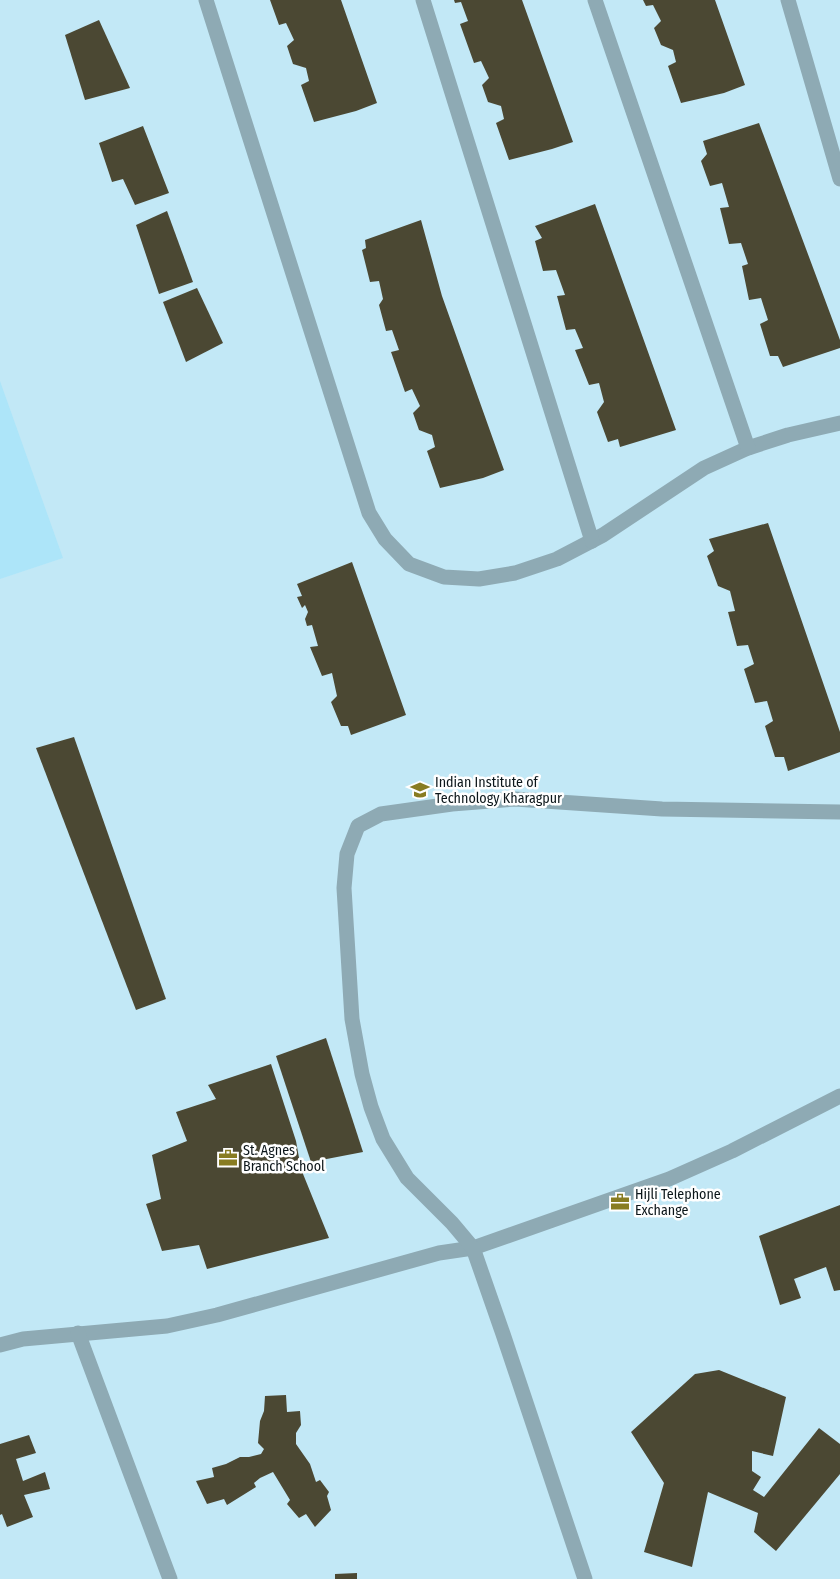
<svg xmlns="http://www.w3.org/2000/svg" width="840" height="1579" font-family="'Fira Sans Condensed',sans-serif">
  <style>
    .built { fill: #c2e8f6 }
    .green { fill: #ade5f9 }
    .building { fill: #4b4833 }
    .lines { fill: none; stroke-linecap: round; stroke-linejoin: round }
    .service { stroke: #8eaab4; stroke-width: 15 }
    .minor { stroke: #8eaab4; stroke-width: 15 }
    .labels { text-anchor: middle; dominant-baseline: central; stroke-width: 5; stroke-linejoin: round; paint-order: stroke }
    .poi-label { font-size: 14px; fill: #0c161a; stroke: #fff; text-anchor: start }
  </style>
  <rect width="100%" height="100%" fill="#d6f3fe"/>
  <rect class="built" x="0" y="0" width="840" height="1579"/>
  <polygon class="green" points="0,381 63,558 0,579"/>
  <g class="building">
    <polygon points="270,0 341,0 377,103 356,111 314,122 301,85 309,81 306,68 293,64 287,46 294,40 286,23 279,25"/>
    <polygon points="454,0 522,0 573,142 552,149 509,160 496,123 504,119 501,106 488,102 482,85 489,78 481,61 474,63 460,24 468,21 461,2 455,3"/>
    <polygon points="643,0 715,0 745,85 724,93 681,103 668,66 676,62 673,50 661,45 654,28 661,21 653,5 646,6"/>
    <polygon points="99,20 130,88 85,100 65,35"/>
    <polygon points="759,123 840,340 840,348 783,367 778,356 770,356 760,324 768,320 761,298 749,300 742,266 748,264 741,243 729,244 720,208 729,207 722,183 710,186 701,161 707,154 703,141"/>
    <polygon points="143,126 169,193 135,205 123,179 112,182 99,143"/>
    <polygon points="595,204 676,430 620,447 618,439 608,442 597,412 604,402 599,383 589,385 575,350 583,348 575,329 566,330 557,296 565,295 556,270 543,271 535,241 542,238 535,226"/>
    <polygon points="167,211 193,282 159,294 136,225"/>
    <polygon points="421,220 442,296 504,470 483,478 440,488 427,451 435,447 432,435 419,430 413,413 420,406 412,389 405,392 391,352 399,350 392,330 386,331 379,305 383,299 379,281 370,282 362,250 366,248 365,240"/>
    <polygon points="197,288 223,343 186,362 163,302"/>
    <polygon points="768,523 840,732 840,752 788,771 784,757 775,757 765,726 773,721 767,701 755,703 744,669 754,664 748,645 737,646 728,612 735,611 730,591 718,586 707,556 714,551 709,539"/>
    <polygon points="352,562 406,715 351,735 348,726 341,726 331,702 337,696 332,673 322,676 310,647 318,646 312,625 307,626 305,619 308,612 305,605 302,608 297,597 302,596 297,584"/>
    <polygon points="74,737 166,999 136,1010 36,748"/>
    <polygon points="326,1038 363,1152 311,1162 276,1056"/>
    <polygon points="271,1064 296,1141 301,1169 329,1238 207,1269 199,1245 162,1251 146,1204 161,1199 152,1155 187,1141 176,1112 216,1099 208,1085"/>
    <polygon points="840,1205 840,1290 834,1291 826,1267 794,1279 801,1298 780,1305 759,1236"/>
    <polygon points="719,1370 786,1397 773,1456 752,1451 752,1471 761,1477 753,1490 764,1497 819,1428 840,1444 840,1474 776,1551 754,1532 758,1513 708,1492 692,1567 644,1552 664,1483 631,1432 695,1374"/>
    <polygon points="286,1395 287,1412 300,1411 301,1425 296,1433 296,1444 310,1464 316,1482 320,1480 329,1492 327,1496 331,1510 315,1527 306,1514 299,1518 287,1504 290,1500 273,1472 260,1478 254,1483 256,1487 227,1505 224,1499 207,1504 196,1481 214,1477 212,1468 226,1464 240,1457 249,1457 261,1454 264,1449 258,1443 260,1421 264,1411 265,1396"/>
    <polygon points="29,1435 36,1453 16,1459 23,1481 45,1472 50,1489 24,1495 33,1517 7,1527 2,1514 0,1515 0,1444"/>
    <polygon points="357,1573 357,1579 335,1579 335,1574"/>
  </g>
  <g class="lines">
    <polyline class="service" points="0,1345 23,1339 167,1326 217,1315 439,1253 473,1248 669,1179 732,1151 840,1096"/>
    <g class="minor">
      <polyline points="206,0 369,513 385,539 409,564 444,577 479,579 515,573 557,559 603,535 704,468 748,448 788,435 840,423"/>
      <polyline points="423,0 592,541"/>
      <polyline points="595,0 748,448"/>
      <polyline points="788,0 840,179"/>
      <polyline points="78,1333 170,1579"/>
      <polyline points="585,1579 503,1334 473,1248 452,1223 407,1178 383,1139 371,1107 362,1074 352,1019 344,888 347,854 358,826 381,814 452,804 515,799 662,809 840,812"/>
    </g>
  </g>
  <defs>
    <g id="university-bare" transform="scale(1.5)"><path d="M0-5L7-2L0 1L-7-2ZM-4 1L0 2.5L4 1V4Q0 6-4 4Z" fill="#887c22" stroke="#fff" stroke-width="2.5" paint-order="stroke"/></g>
    <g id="office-bare" transform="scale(1.5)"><path d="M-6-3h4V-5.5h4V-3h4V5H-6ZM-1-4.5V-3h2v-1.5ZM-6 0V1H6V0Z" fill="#887c22" stroke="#fff" stroke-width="2.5" paint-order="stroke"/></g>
  </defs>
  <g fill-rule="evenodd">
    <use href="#university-bare" x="420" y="790"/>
    <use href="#office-bare" x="228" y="1158"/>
    <use href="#office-bare" x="620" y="1202"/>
  </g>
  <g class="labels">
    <g class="poi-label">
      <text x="435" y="782">Indian Institute of<tspan x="435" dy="16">Technology Kharagpur</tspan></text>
      <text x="243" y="1150">St. Agnes<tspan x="243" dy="16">Branch School</tspan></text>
      <text x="635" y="1194">Hijli Telephone<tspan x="635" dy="16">Exchange</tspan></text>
    </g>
  </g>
</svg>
